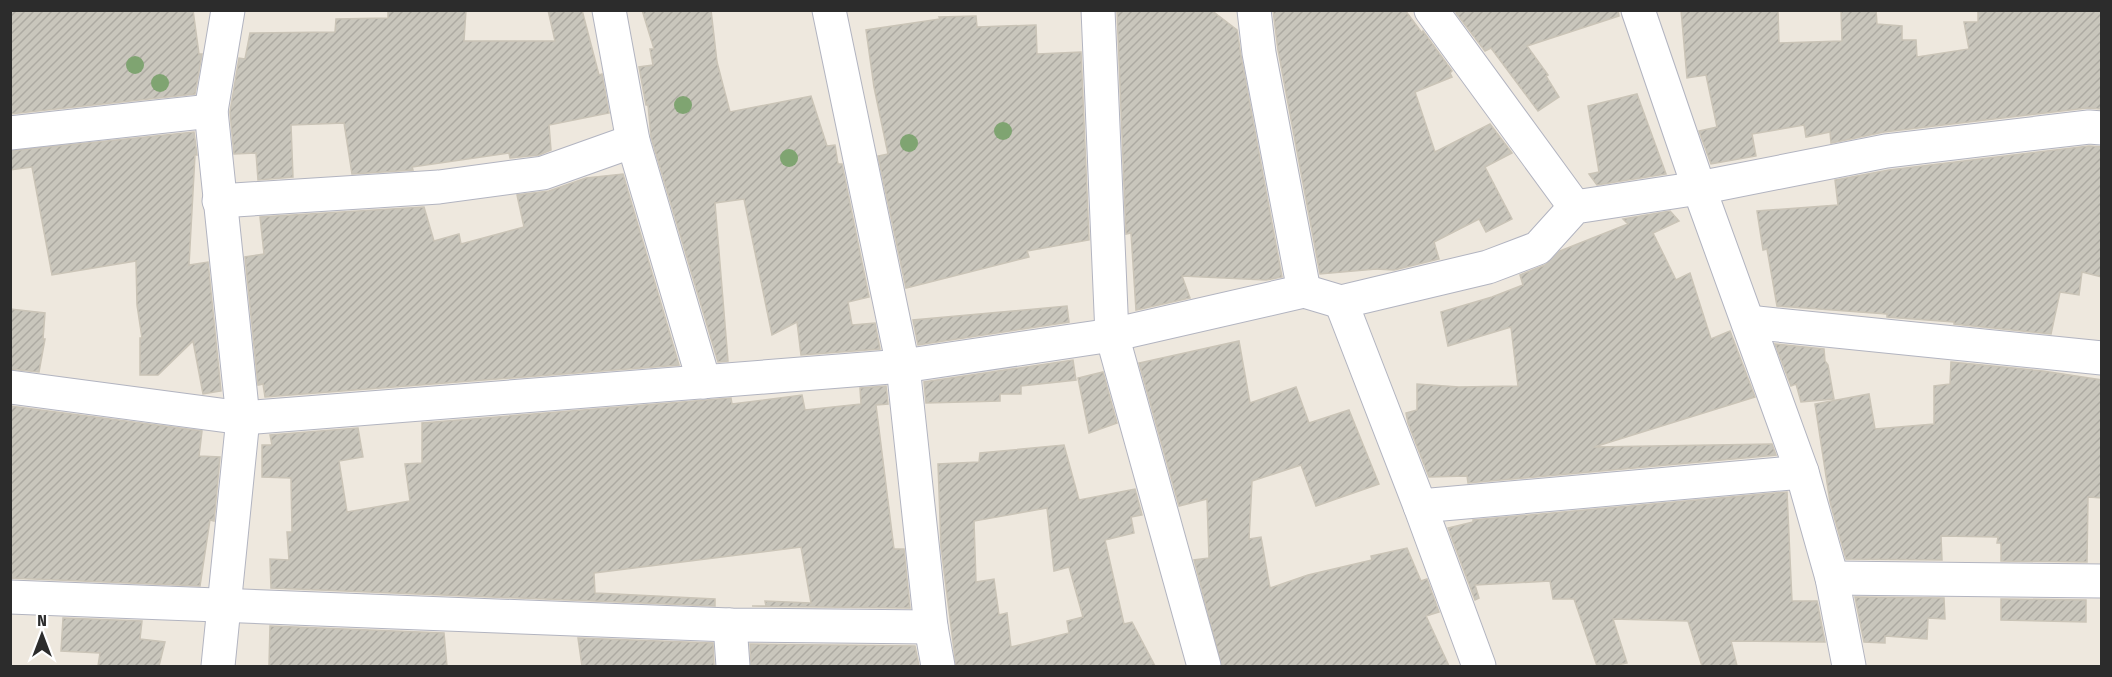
<svg xmlns="http://www.w3.org/2000/svg" width="2112" height="677" font-family="'Fira Sans Condensed',sans-serif">
  <style>
    .building { fill: url(#building-hatch); stroke: #cac4b7; stroke-width: 1.5; fill-rule: evenodd }
    .lines { fill: none; stroke-linecap: round; stroke-linejoin: round }
    .minor-casing { stroke: #b2b4c0; stroke-width: 35 }
    .minor { stroke: #fff; stroke-width: 33 }
    .tree { fill: #7fa471 }
  </style>
  <defs>
    <pattern id="building-hatch" width="6" height="6" patternUnits="userSpaceOnUse" patternTransform="scale(1.5)"><rect width="6" height="6" fill="#c9c6bc"/><path d="M-1 1l2-2M0 6l6-6M5 7l2-2" fill="none" stroke="#adaaa2"/></pattern>
  </defs>
  <rect width="100%" height="100%" fill="#eee8de"/>
  <g class="building">
    <polygon points="10,10 193,10 199,54 202,54 195,94 10,114"/>
    <polygon points="388,10 466,10 464,41 555,41 548,10 582,10 599,75 602,74 609,113 549,125 551,150 539,155 510,158 509,153 412,167 413,170 352,174 344,123 291,125 293,177 258,180 256,153 234,154 230,112 239,58 245,59 250,33 335,32 336,19 388,18"/>
    <polygon points="642,10 711,10 717,62 730,112 811,96 827,146 835,145 838,164 842,164 869,297 848,302 852,325 875,323 880,349 801,355 797,322 772,335 744,199 715,203 728,361 718,362 651,137 648,105 646,105 639,67 653,65 650,49 654,49"/>
    <polygon points="1117,10 1211,10 1237,30 1241,56 1282,277 1266,280 1182,276 1190,298 1136,310 1131,233 1126,234"/>
    <polygon points="1273,10 1405,10 1422,33 1423,31 1452,71 1450,73 1452,77 1415,92 1435,152 1490,124 1512,153 1485,167 1512,219 1486,232 1479,219 1434,242 1439,259 1394,270 1376,269 1320,274 1278,50"/>
    <polygon points="1460,10 1618,10 1619,16 1527,46 1548,75 1546,76 1559,97 1538,111 1491,48 1485,51 1456,13"/>
    <polygon points="1681,10 1778,10 1779,43 1842,41 1841,10 1876,10 1877,24 1902,26 1902,40 1916,40 1917,57 1969,49 1964,22 1978,22 1978,10 2102,10 2102,109 2087,108 1884,132 1831,143 1830,132 1806,137 1804,125 1752,134 1756,156 1711,164 1699,131 1717,127 1706,75 1687,78"/>
    <polygon points="976,16 977,27 1036,25 1037,54 1081,52 1089,240 1027,251 1029,257 906,288 878,156 888,154 874,87 866,30 940,19 939,17"/>
    <polygon points="1637,94 1666,174 1597,185 1589,174 1599,172 1588,106"/>
    <polygon points="194,132 197,155 195,155 189,265 208,262 221,391 203,394 193,341 158,375 140,375 140,338 142,338 137,305 136,261 52,275 32,167 10,170 10,151"/>
    <polygon points="2089,146 2102,147 2102,277 2082,272 2079,295 2060,292 2051,334 1954,324 1954,322 1887,317 1887,314 1777,306 1767,249 1763,250 1757,211 1838,205 1835,180 1889,170"/>
    <polygon points="623,174 679,365 265,397 263,384 258,385 245,257 264,254 260,217 424,207 434,241 459,234 461,244 524,227 517,195 549,191 586,178"/>
    <polygon points="1670,211 1679,221 1653,233 1676,280 1690,273 1711,339 1730,331 1755,397 1594,447 1772,444 1776,455 1468,483 1467,476 1429,477 1408,423 1406,413 1417,410 1417,384 1459,387 1518,386 1511,327 1448,346 1441,312 1492,297 1523,285 1520,275 1545,265 1560,251 1628,224 1623,219"/>
    <polygon points="1067,306 1069,322 918,345 913,320"/>
    <polygon points="10,309 45,313 43,339 45,339 39,372 10,369"/>
    <polygon points="1239,341 1250,403 1296,387 1309,423 1349,410 1379,484 1316,506 1301,465 1252,481 1249,539 1261,537 1270,588 1308,575 1372,560 1371,556 1407,548 1421,581 1427,579 1439,612 1426,616 1449,666 1222,666 1194,560 1209,558 1207,499 1179,506 1139,363"/>
    <polygon points="1775,344 1824,349 1825,361 1828,365 1834,399 1801,402 1796,384 1791,386"/>
    <polygon points="1073,360 1076,380 1021,386 1021,394 1000,394 1000,401 926,403 924,382"/>
    <polygon points="1951,362 2043,371 2102,380 2102,498 2088,497 2087,562 2001,561 2001,543 1997,543 1998,537 1941,536 1942,560 1846,559 1830,502 1815,404 1869,394 1875,429 1934,424 1934,386 1950,384"/>
    <polygon points="1103,372 1117,423 1089,433 1078,378"/>
    <polygon points="886,386 888,404 876,405 894,549 904,549 910,608 752,606 766,606 765,601 811,603 801,547 594,573 595,593 715,599 715,606 271,588 270,559 289,560 287,532 292,532 291,478 262,477 262,445 272,445 270,435 358,428 363,457 339,461 347,512 410,501 405,464 422,463 422,423 731,398 732,404 802,395 805,410 861,404 860,388"/>
    <polygon points="10,406 202,431 199,456 220,457 214,521 210,520 200,586 10,578"/>
    <path d="M1064 445 1079 500 1135 489 1142 515 1131 517 1134 533 1105 540 1124 624 1132 622 1155 666H956L941 547 938 464 979 462 980 453ZM1047 508 1054 571 1069 567 1083 617 1067 621 1069 633 1011 647 1007 613 999 615 994 579 976 582 974 521Z"/>
    <polygon points="1787,492 1792,601 1817,601 1825,642 1731,641 1737,666 1702,666 1688,621 1613,619 1627,663 1612,666 1597,666 1574,599 1553,599 1550,581 1475,585 1479,598 1475,600 1448,528 1473,522 1473,520"/>
    <polygon points="1855,597 1944,598 1945,619 1928,618 1927,639 1885,636 1885,643 1864,642"/>
    <polygon points="2001,599 2086,600 2086,622 2001,620"/>
    <polygon points="63,618 142,621 140,639 165,642 159,666 98,666 100,653 61,651"/>
    <polygon points="270,626 444,633 447,666 269,666"/>
    <polygon points="578,638 713,643 714,666 582,666"/>
    <polygon points="750,644 915,646 919,666 751,666"/>
  </g>
  <g class="lines">
    <g class="minor-casing">
      <g id="minor">
        <polyline points="609,10 633,141 704,382"/>
        <polyline points="829,10 903,366 931,627 938,666"/>
        <polyline points="1098,10 1112,335 1204,666"/>
        <polyline points="1254,10 1259,53 1304,291"/>
        <polyline points="1431,10 1575,207"/>
        <polyline points="1638,10 1699,188 1802,472 1832,578 1849,666"/>
        <polyline points="10,133 211,111"/>
        <polyline points="219,201 439,187 543,173 633,141"/>
        <polyline points="1341,302 1420,506 1479,666"/>
        <polyline points="1748,322 2102,358"/>
        <polyline points="10,387 243,418 903,366 1112,335 1304,291 1341,302 1488,267 1538,248 1575,207 1699,188 1886,151 2089,127 2102,128"/>
        <polyline points="1420,506 1802,472"/>
        <polyline points="1832,578 2102,581"/>
        <polyline points="10,597 730,625 931,627"/>
        <polyline points="730,625 733,666"/>
        <polyline points="218,666 243,418 211,111 228,10"/>
      </g>
    </g>
    <use href="#minor" class="minor"/>
  </g>
  <g class="tree">
    <circle cx="135" cy="65" r="9"/>
    <circle cx="160" cy="83" r="9"/>
    <circle cx="683" cy="105" r="9"/>
    <circle cx="1003" cy="131" r="9"/>
    <circle cx="909" cy="143" r="9"/>
    <circle cx="789" cy="158" r="9"/>
  </g>
  <rect width="2112" height="677" fill="none" stroke="#2c2c2c" stroke-width="24"/>
  <g transform="translate(42 635)" stroke="#ffffff" stroke-width="4.5" paint-order="stroke">
  <path d="M0-4.5L10 22L0 15L-10 22Z" fill="#2c2c2c"/>
  <text y="-9" font-size="16" font-weight="bold" text-anchor="middle" fill="#2c2c2c">N</text>
  </g>
</svg>
